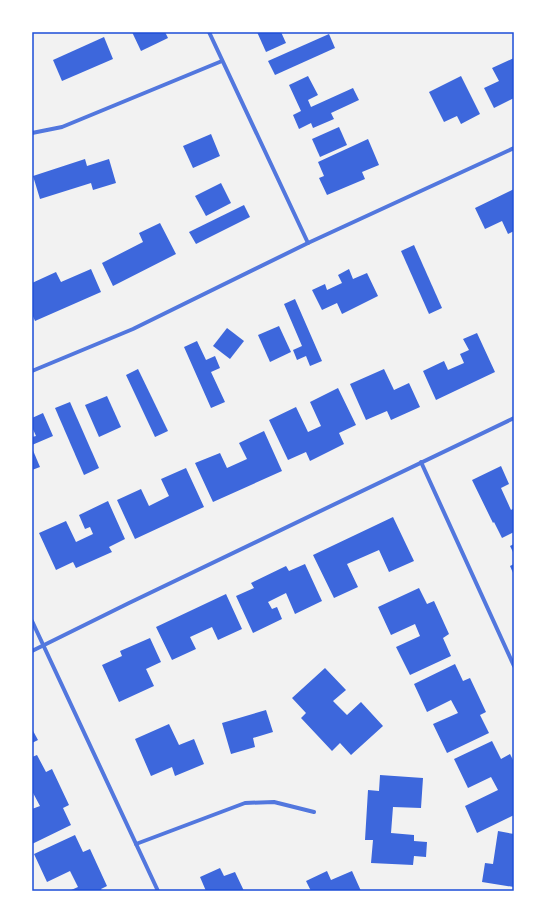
<svg xmlns="http://www.w3.org/2000/svg" width="546" height="923" font-family="'Golos Text',sans-serif">
  <style>
    .building { fill: #3d67dc }
    .lines { fill: none; stroke-linecap: round; stroke-linejoin: round }
    .minor { stroke: #5277de; stroke-width: 4 }
    .neatline { fill: none; stroke: #1d4ed8; stroke-width: 1.5 }
  </style>
  <rect width="100%" height="100%" fill="#f2f2f2"/>
  <g class="building">
    <polygon points="132,32 165,32 168,38 141,51"/>
    <polygon points="257,32 281,32 286,43 266,52"/>
    <polygon points="329,34 335,48 275,75 268,61"/>
    <polygon points="104,37 113,59 62,81 53,60"/>
    <polygon points="514,58 514,98 494,108 484,88 499,81 492,68"/>
    <polygon points="308,76 318,95 308,100 311,107 353,88 359,100 331,113 334,119 313,128 311,123 299,129 293,115 301,111 289,85"/>
    <polygon points="461,76 480,114 461,124 457,116 444,122 429,92"/>
    <polygon points="339,127 347,145 320,157 312,139"/>
    <polygon points="211,134 220,156 193,168 183,146"/>
    <polygon points="368,139 379,165 362,172 365,179 327,195 319,178 324,176 318,162"/>
    <polygon points="85,159 87,166 109,159 116,183 93,190 91,183 40,199 33,176"/>
    <polygon points="221,183 231,203 206,216 195,196"/>
    <polygon points="514,189 514,231 508,234 502,221 485,229 475,208"/>
    <polygon points="244,205 250,217 196,244 189,232"/>
    <polygon points="160,223 176,254 113,286 102,263 143,242 139,233"/>
    <polygon points="414,245 442,308 429,314 401,251"/>
    <polygon points="91,269 101,292 35,321 32,314 32,283 56,272 61,282"/>
    <polygon points="349,269 353,279 367,273 378,296 342,314 337,303 322,310 312,290 325,284 327,290 342,283 338,275"/>
    <polygon points="295,299 322,361 310,366 306,356 297,360 293,350 302,346 284,304"/>
    <polygon points="279,326 291,352 270,362 258,335"/>
    <polygon points="227,328 244,341 230,359 213,346"/>
    <polygon points="477,333 495,372 436,400 423,371 444,361 448,370 464,363 460,354 469,350 463,339"/>
    <polygon points="197,341 206,360 215,356 220,368 211,372 225,402 211,408 184,347"/>
    <polygon points="138,369 168,431 155,437 126,375"/>
    <polygon points="384,369 394,390 409,383 420,407 391,420 387,411 366,420 350,384"/>
    <polygon points="338,388 356,425 339,433 344,444 310,461 306,452 288,460 269,420 296,407 308,432 321,426 310,402"/>
    <polygon points="107,396 121,427 99,437 85,405"/>
    <polygon points="70,402 99,468 84,475 55,408"/>
    <polygon points="43,413 53,436 32,445 32,437 36,436 32,427 32,418"/>
    <polygon points="264,431 282,471 213,502 195,463 220,453 227,468 247,459 239,443"/>
    <polygon points="32,448 40,467 32,470"/>
    <polygon points="501,466 509,484 501,488 511,510 514,508 514,532 502,538 494,522 493,523 472,480"/>
    <polygon points="186,468 204,507 135,539 117,500 141,489 149,506 169,496 161,479"/>
    <polygon points="108,501 125,539 109,547 112,552 76,568 73,562 56,570 39,533 66,521 76,542 93,534 90,527 85,529 79,515"/>
    <polygon points="393,517 414,561 389,572 379,550 347,564 358,587 334,598 313,555"/>
    <polygon points="514,544 514,554 510,546"/>
    <polygon points="305,564 322,601 295,614 286,593 268,602 272,609 277,607 282,619 253,633 236,596 254,588 251,583 286,566 289,571"/>
    <polygon points="514,564 514,575 510,566"/>
    <polygon points="419,588 427,604 434,601 449,634 443,638 451,656 410,675 396,647 420,636 415,624 391,635 378,607"/>
    <polygon points="226,594 242,629 218,640 212,627 190,637 196,649 172,660 156,627"/>
    <polygon points="150,638 161,662 146,669 154,686 119,702 102,665 122,656 120,651"/>
    <polygon points="455,664 463,681 470,678 486,712 480,715 489,733 447,753 433,724 458,713 451,700 427,712 414,684"/>
    <polygon points="325,668 346,690 333,701 347,715 361,702 383,726 351,755 340,743 332,751 301,718 306,713 292,698"/>
    <polygon points="266,710 273,732 253,738 255,747 231,754 222,723"/>
    <polygon points="169,724 179,745 194,739 204,764 175,776 172,767 151,776 135,739"/>
    <polygon points="32,729 38,740 32,743"/>
    <polygon points="492,741 501,759 510,754 514,762 514,815 477,833 465,806 498,790 491,777 468,788 454,759"/>
    <polygon points="37,755 46,772 52,769 69,805 63,808 71,825 32,844 32,809 40,806 32,791 32,757"/>
    <polygon points="380,775 423,778 421,808 393,807 391,833 414,835 414,841 427,842 426,857 414,856 413,865 371,863 373,840 365,840 368,790 379,791"/>
    <polygon points="498,831 514,834 514,887 482,882 485,863 493,864"/>
    <polygon points="75,835 83,852 90,849 107,886 101,889 102,891 69,891 78,887 70,871 47,882 34,854"/>
    <polygon points="220,868 224,876 235,872 244,891 206,891 200,877"/>
    <polygon points="327,871 331,880 352,871 361,891 311,891 306,881"/>
  </g>
  <g class="lines">
    <g class="minor">
      <polyline points="209,32 308,243"/>
      <polyline points="32,133 62,127 222,61"/>
      <polyline points="32,371 133,329 308,243 514,148"/>
      <polyline points="421,462 514,666"/>
      <polyline points="32,621 158,891"/>
      <polyline points="32,651 129,603 514,418"/>
      <polyline points="136,844 245,803 274,802 314,812"/>
    </g>
  </g>
  <rect width="546" height="923" fill="none" stroke="#ffffff" stroke-width="66"/>
  <rect x="33" y="33" width="480" height="857" class="neatline"/>
</svg>
